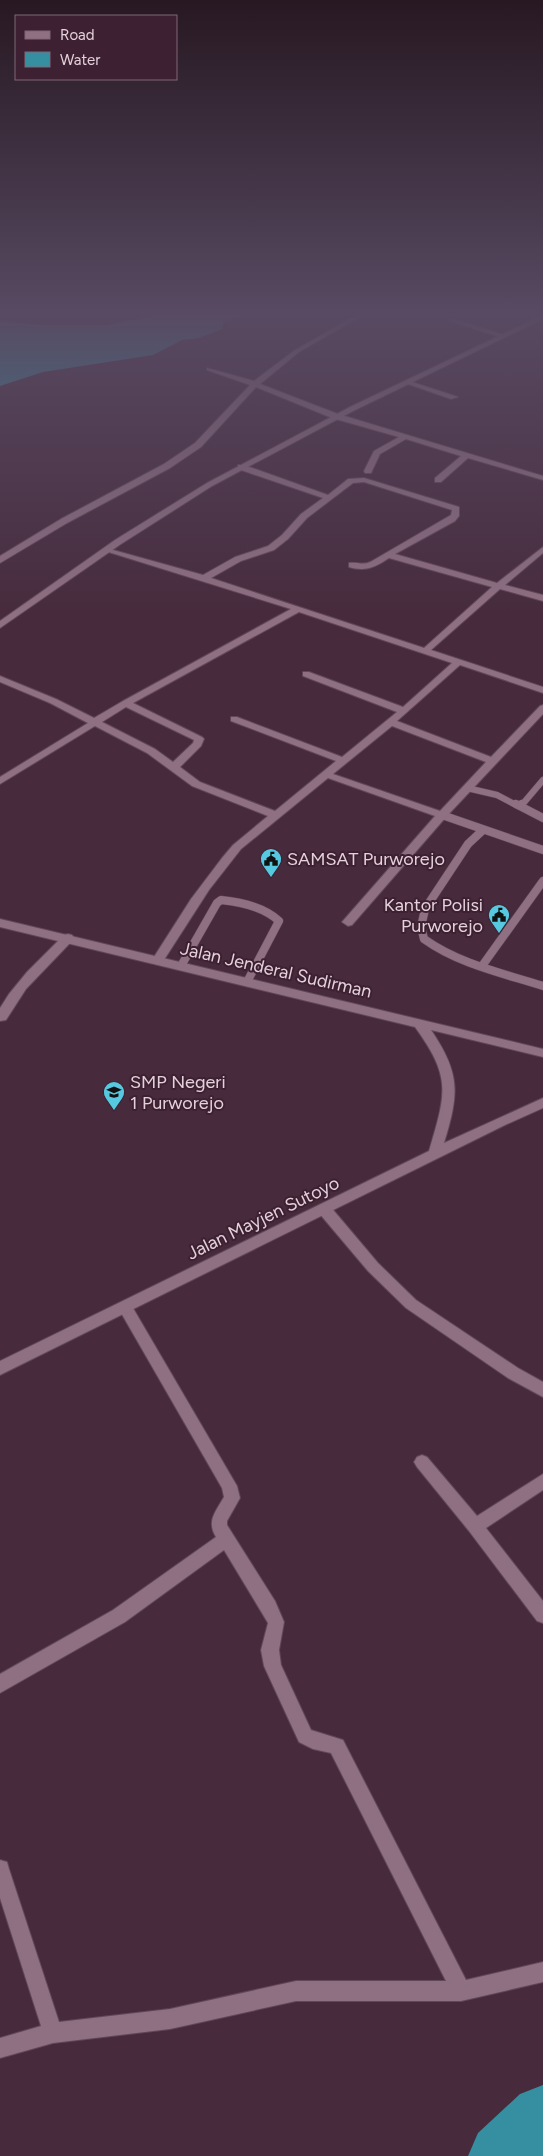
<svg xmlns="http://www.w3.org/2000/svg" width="543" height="2156" font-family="Figtree,sans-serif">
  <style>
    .water { fill: #368fa0 }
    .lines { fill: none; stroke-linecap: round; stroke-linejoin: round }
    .river { fill: #368fa0; fill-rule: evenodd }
    .lane-far1-casing { stroke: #604857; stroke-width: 7 }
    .lane-casing { stroke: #604857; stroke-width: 9 }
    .street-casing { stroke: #604857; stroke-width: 2 }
    .secondary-casing { stroke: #604857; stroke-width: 2 }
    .lane-far1 { stroke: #8f6f82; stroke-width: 6 }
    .lane { stroke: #8f6f82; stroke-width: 8 }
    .street { fill: #8f6f82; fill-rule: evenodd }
    .secondary { fill: #8f6f82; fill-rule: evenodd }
    .labels { text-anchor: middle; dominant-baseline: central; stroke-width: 4; stroke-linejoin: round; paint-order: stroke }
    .poi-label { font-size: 18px; fill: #e4d1dc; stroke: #3d2132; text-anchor: start }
    .street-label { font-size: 18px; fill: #e4d1dc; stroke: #3d2132 }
  </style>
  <rect width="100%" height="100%" fill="#472b3d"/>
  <polygon class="water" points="164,313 251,313 223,322 222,329 199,338 182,340 153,355 43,372 0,386 0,321 40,325 108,325"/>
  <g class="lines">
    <polygon class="river" points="543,2085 543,2156 468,2156 478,2133 520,2094"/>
    <g class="lane-far1-casing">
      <g id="lane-far1">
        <polyline points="467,788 497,795 518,806"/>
        <polyline points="521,806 543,780"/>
      </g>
    </g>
    <g class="lane-casing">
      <g id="lane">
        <polyline points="516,804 543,818"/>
        <polyline points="521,806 522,804"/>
        <polyline points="442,815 543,850"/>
        <path d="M483 830 468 844 425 909 421 927 424 939C459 964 502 973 543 986"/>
        <path d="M181 966 217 903 221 900C241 902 264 907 279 921L247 982"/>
        <polyline points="482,966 543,881"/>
      </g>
    </g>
    <g class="street-casing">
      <g id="street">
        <polygon points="360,313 367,313 299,352 260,384 338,414 543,476 543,480 468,458 441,482 435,482 435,478 461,456 406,439 380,454 371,473 365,473 364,471 374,451 399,437 332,418 256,387 201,447 170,468 67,523 0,563 0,556 61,519 164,464 195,443 250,385 207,370 207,368 254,381 295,350"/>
        <polygon points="454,319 504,335 505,336 500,337 452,322 452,320"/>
        <polygon points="405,381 409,381 458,397 451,399 405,383"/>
        <path d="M238 465H244L328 495 348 479 364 478 459 507V516L455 521 395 554 497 583 543 547V553L505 585 543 595V601L500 589 431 650 543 687V693L460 665 397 721 491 757 540 706 543 705V714L446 817 352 925 348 926 342 922 435 816 328 778 241 849 209 890 162 963 158 964 152 960 191 899 222 858 233 845 268 816 192 786 147 753 95 726 0 784V777L88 723 50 703 0 682V676L56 699 94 718 123 701 291 609 102 550 106 548 203 575 235 557 268 546 282 535 301 514 323 498 238 469ZM364 482 452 510 451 515 372 561C364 566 358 562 349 563V567C365 572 376 567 389 558L492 587 424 648 211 578 241 561 274 550 288 539 307 518 353 483ZM299 612 452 663 403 707 309 672H303V676L397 712 342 757 237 717H231V721L336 761 275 811 200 782 180 767 201 746 204 739 202 737 133 703ZM126 707 194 740 193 743 173 762 155 749 102 722ZM392 726 486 762 440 811 333 774Z"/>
        <polygon points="68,934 72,935 74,938 72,941 26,989 6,1020 0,1021 0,1008 9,994 27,972 64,935"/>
        <polygon points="324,1204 329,1205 378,1263 416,1300 518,1368 543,1382 543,1397 508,1378 406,1308 368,1271 319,1213 317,1209 319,1205"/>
        <path d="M125 1301 130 1303 237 1486 240 1498 227 1521V1525L275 1601 284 1622 279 1650 281 1665 311 1730 343 1740 466 1980 543 1962V1982L461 2001H296L170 2029 53 2043 0 2058V2038L41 2026 0 1898V1860L7 1862 9 1869 59 2022 170 2009 296 1981H446L331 1753 313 1749 299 1742 264 1666 261 1650 268 1623 224 1550 125 1622 0 1693V1674L113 1610 216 1537C206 1521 216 1511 224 1497L222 1488 120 1311 118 1307 120 1303Z"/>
        <polygon points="422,1455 427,1457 477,1516 543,1474 543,1490 486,1528 543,1601 543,1623 537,1621 469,1531 417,1467 414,1462 417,1457"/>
      </g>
    </g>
    <g class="secondary-casing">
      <g id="secondary">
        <polygon points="543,315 543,319 355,410 212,486 121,544 0,628 0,621 115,540 207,483 350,407"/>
        <path d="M0 919 543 1049V1057L431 1030C461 1074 459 1094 444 1143L543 1098V1108L505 1125 0 1375V1361L429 1151C446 1093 452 1078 415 1027L0 927Z"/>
      </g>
    </g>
    <use href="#lane-far1" class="lane-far1"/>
    <use href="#lane" class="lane"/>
    <use href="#street" class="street"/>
    <use href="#secondary" class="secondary"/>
  </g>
  <linearGradient id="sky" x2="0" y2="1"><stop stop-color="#271822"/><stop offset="0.51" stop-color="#584a62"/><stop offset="1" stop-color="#584a62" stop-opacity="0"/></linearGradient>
  <rect width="543" height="614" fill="url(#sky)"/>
  <defs>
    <g id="civic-pin" transform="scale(1.125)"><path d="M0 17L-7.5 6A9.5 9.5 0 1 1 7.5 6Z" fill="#56c9e0" stroke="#3d2132"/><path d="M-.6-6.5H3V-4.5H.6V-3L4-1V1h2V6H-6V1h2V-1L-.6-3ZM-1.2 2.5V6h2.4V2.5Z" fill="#111"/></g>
    <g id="school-pin" transform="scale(1.125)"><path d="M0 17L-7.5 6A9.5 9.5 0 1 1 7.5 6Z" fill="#56c9e0" stroke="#3d2132"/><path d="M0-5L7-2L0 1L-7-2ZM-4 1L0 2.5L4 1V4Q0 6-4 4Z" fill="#111"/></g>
  </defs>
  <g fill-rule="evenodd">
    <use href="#civic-pin" x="271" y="859"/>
    <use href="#civic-pin" x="499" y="915"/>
    <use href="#school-pin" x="114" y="1092"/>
  </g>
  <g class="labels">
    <g class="poi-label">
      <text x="287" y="859">SAMSAT Purworejo</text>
      <text x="483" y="905" text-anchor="end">Kantor Polisi<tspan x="483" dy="21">Purworejo</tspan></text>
      <text x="130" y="1082">SMP Negeri<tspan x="130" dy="21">1 Purworejo</tspan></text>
    </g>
    <g class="street-label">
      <text transform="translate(276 970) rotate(13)">Jalan Jenderal Sudirman</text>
      <text transform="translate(263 1218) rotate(-26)">Jalan Mayjen Sutoyo</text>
    </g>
  </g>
  <rect x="15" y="15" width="162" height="65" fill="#3d2132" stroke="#806776"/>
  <rect x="25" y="31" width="25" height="8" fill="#8f6f82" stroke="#806776"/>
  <text x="60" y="40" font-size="15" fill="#e4d1dc">Road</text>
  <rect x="25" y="52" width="25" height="15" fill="#368fa0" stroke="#806776"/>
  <text x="60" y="65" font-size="15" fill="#e4d1dc">Water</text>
</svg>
